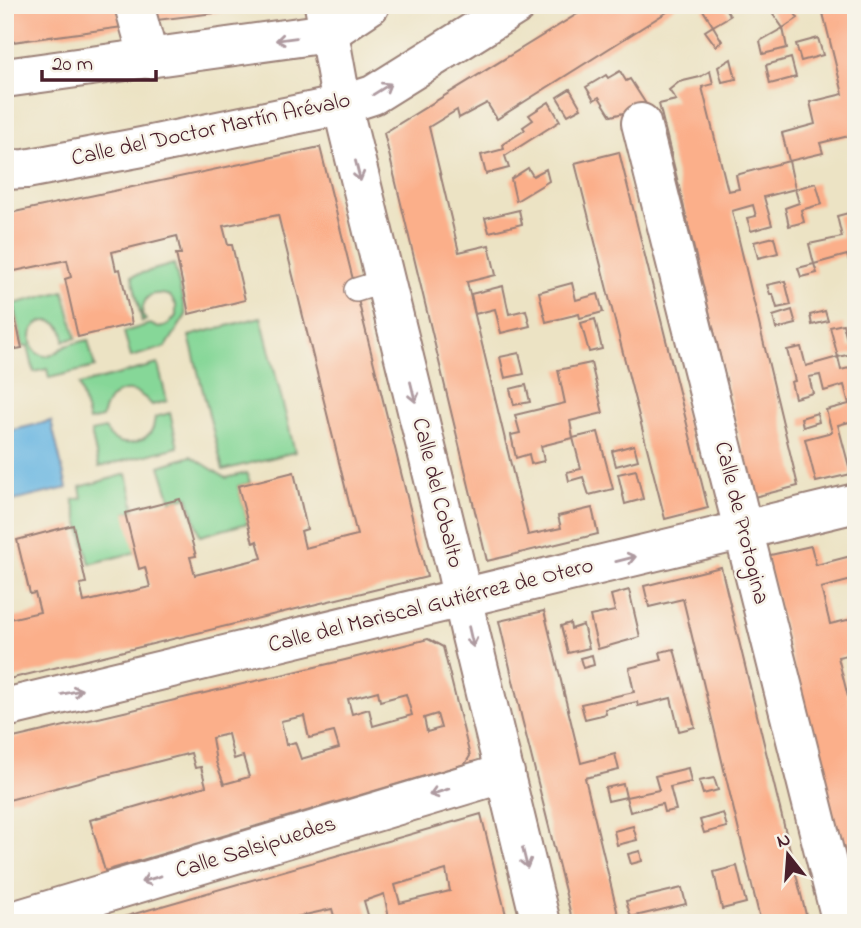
<svg xmlns="http://www.w3.org/2000/svg" width="861" height="928" font-family="'Indie Flower',sans-serif">
  <style>
    .green { fill: #86d798; stroke: #687b62; stroke-width: 2 }
    .water { fill: #68b6e2; stroke: #596a86; stroke-width: 2 }
    .building { fill: #fbaf8a; fill-rule: evenodd }
    .lines { fill: none; stroke-linecap: round; stroke-linejoin: round }
    .lane-casing { stroke: #9b8178; stroke-width: 26 }
    .street-casing { stroke: #9b8178; stroke-width: 42 }
    .lane { stroke: #fff; stroke-width: 23 }
    .street { stroke: #fff; stroke-width: 38 }
    .oneway { stroke: #ae9aa0 }
    .labels { text-anchor: middle; dominant-baseline: central; stroke-width: 5; stroke-linejoin: round; paint-order: stroke }
    .street-label { font-size: 23px; fill: #4a1f2b; stroke: #f7f3e8 }
  </style>
  <rect width="100%" height="100%" fill="#f7f3e8"/>
  <filter id="ink" filterUnits="userSpaceOnUse"><feTurbulence type="fractalNoise" baseFrequency=".0143" numOctaves="2"/><feDisplacementMap in="SourceGraphic" scale="14" xChannelSelector="R" yChannelSelector="G"/><feConvolveMatrix kernelMatrix="1 2 1 2 8 2 1 2 1" color-interpolation-filters="sRGB"/></filter>
  <filter id="wash" filterUnits="userSpaceOnUse"><feTurbulence type="fractalNoise" baseFrequency=".00686" numOctaves="4" result="noise"/><feDisplacementMap in="SourceGraphic" scale="28" xChannelSelector="R" yChannelSelector="G"/><feGaussianBlur stdDeviation="1.57" result="paint"/><feColorMatrix in="noise" values="0 0 0 0 0 0 0 0 0 0 0 0 0 0 0 0 0 1.4 0 .05"/><feComposite in="paint" operator="in"/></filter>
  <g filter="url(#wash)">
    <rect width="100%" height="100%" fill="#ece3c4"/>
    <g class="green">
      <path d="M174 264 186 315 166 347 131 357 124 332 150 324 159 328 169 324 176 316V305L170 296C152 290 143 295 142 315L146 320 142 322 132 276Z"/>
      <path d="M64 291 76 338 64 341C65 331 60 322 49 321 26 319 24 356 47 356 55 356 59 349 66 346 73 343 81 342 88 340L95 367 49 378 47 369 34 372 28 346 23 347 14 304Z"/>
      <polygon points="261,317 295,452 223,470 189,336"/>
      <path d="M158 364 167 401 152 405C132 381 108 389 102 418L89 421 79 385Z"/>
      <path d="M170 413 178 447 99 467 91 432 105 429C107 432 109 436 112 438 125 448 146 443 153 428 153 428 155 418 155 417Z"/>
      <polygon points="191,456 226,478 247,473 250,483 238,486 248,523 200,536 188,497 171,501 160,466"/>
      <polygon points="127,474 135,510 126,513 136,552 90,564 73,500 82,498 80,487"/>
    </g>
    <polygon class="water" points="51,421 67,488 5,503 5,432"/>
    <g id="blocks">
      <g class="building">
        <polygon points="5,5 116,5 123,27 5,43"/>
        <polygon points="152,5 264,5 264,7 157,20"/>
        <polygon points="592,5 678,5 497,119 487,103 459,118 457,110 429,127 459,252 489,245 496,275 467,282 528,535 561,528 558,516 592,508 598,534 487,561 384,133"/>
        <polygon points="711,5 723,5 730,16 713,26 703,10"/>
        <polygon points="767,5 789,5 798,18 783,28"/>
        <polygon points="821,5 856,5 856,141 853,135 820,143 823,153 789,161 795,189 816,183 822,204 801,210 804,222 789,226 785,208 799,203 795,189 764,197 772,225 751,231 747,218 756,216 753,205 732,211 798,486 754,497 659,104 676,100 669,90 679,82 700,77 710,71 713,84 702,87 728,191 739,189 736,175 789,161 782,133 815,124 810,102 843,94"/>
        <polygon points="713,26 722,41 716,46 705,31"/>
        <polygon points="783,28 787,48 763,54 760,41"/>
        <polygon points="818,38 823,55 801,61 796,44"/>
        <polygon points="791,58 796,77 770,84 766,65"/>
        <polygon points="731,59 736,79 722,82 718,67"/>
        <polygon points="620,71 626,81 630,79 648,107 611,116 599,97 594,100 586,87 606,75 608,78"/>
        <polygon points="570,89 581,108 568,115 557,97"/>
        <polygon points="549,102 560,121 505,156 509,168 486,174 481,155 504,149 503,144 525,130 523,127 533,120 529,115"/>
        <polygon points="320,147 427,577 5,680 5,620 40,612 35,593 30,594 17,540 73,525 86,583 80,584 84,602 150,587 145,567 139,569 125,513 180,499 196,556 190,557 195,575 262,558 257,541 253,543 238,486 294,472 307,529 301,531 305,548 357,535 278,215 223,226 228,245 232,245 245,300 189,314 176,254 181,254 177,236 112,252 116,270 120,269 132,324 78,337 65,279 71,277 67,260 5,273 5,214"/>
        <polygon points="619,152 708,508 665,519 575,163"/>
        <polygon points="528,168 533,176 546,169 549,181 516,201 511,179"/>
        <polygon points="519,210 522,224 489,232 485,218"/>
        <polygon points="856,211 856,267 851,268 847,255 814,264 817,273 801,277 798,268 814,264 809,244 842,237 837,216"/>
        <polygon points="774,237 778,253 758,258 754,242"/>
        <polygon points="785,281 791,305 777,308 773,294 770,294 767,285"/>
        <polygon points="572,283 576,300 598,294 603,312 580,318 579,314 546,322 539,292"/>
        <polygon points="503,286 509,314 526,310 530,326 501,333 495,309 475,314 471,294"/>
        <polygon points="9,290 22,348 5,351 5,291"/>
        <polygon points="792,310 796,324 776,329 773,316"/>
        <polygon points="825,311 828,321 812,325 810,315"/>
        <polygon points="595,319 602,349 589,352 581,323"/>
        <polygon points="843,324 849,348 856,346 856,353 838,357 830,327"/>
        <polygon points="801,347 806,366 838,357 841,370 853,367 856,379 856,427 853,421 838,425 851,474 816,482 805,439 832,432 826,410 849,404 844,385 824,391 820,375 809,377 813,393 795,398 791,382 795,381 787,350"/>
        <polygon points="519,353 524,374 505,378 500,357"/>
        <polygon points="591,363 603,413 570,421 573,438 598,432 613,489 589,495 583,477 569,481 567,472 581,469 573,438 541,446 544,461 531,464 529,454 516,458 511,435 520,433 515,415 565,403 558,370"/>
        <polygon points="526,385 530,402 514,405 510,389"/>
        <polygon points="817,413 819,422 803,427 801,418"/>
        <polygon points="634,445 638,460 616,466 612,451"/>
        <polygon points="636,470 643,499 625,504 618,474"/>
        <polygon points="811,546 816,565 851,556 856,578 856,579 821,588 830,624 856,618 856,653 838,657 856,729 856,919 766,556"/>
        <polygon points="721,567 756,711 808,923 761,923 683,599 649,607 644,586"/>
        <polygon points="629,590 640,637 598,649 590,616 615,611 611,595"/>
        <polygon points="544,611 581,763 615,754 619,770 585,778 620,923 573,923 522,719 499,621"/>
        <polygon points="570,623 571,629 583,625 589,648 568,653 561,626"/>
        <path d="M428 639 443 647 470 756 465 764 105 871 90 820 206 786 201 767 195 768 191 753 5 801V740L345 660ZM378 691 380 701 406 694 412 715 373 726 369 709 352 714 348 699ZM437 714 441 728 427 732 424 718ZM304 716 309 738 334 732 339 748 301 759 295 742 286 745 281 721ZM228 734 234 759 243 756 249 777 224 784 216 762 212 738Z"/>
        <polygon points="674,649 695,727 679,731 671,698 638,706 637,702 605,709 606,714 585,719 581,704 634,692 629,668 662,660 660,652"/>
        <polygon points="592,655 594,665 583,668 580,658"/>
        <polygon points="688,768 691,782 670,787 676,810 664,812 662,804 630,812 626,797 659,790 655,776"/>
        <polygon points="714,778 718,790 703,794 699,781"/>
        <polygon points="623,784 626,797 608,801 605,788"/>
        <polygon points="723,813 727,827 704,833 700,820"/>
        <path d="M481 814 508 923H390L384 894 364 901 370 922 367 923H336L332 909 269 923H103ZM446 870 450 891 400 903 395 885Z"/>
        <polygon points="633,826 637,840 617,845 614,831"/>
        <polygon points="640,851 642,861 631,864 628,854"/>
        <polygon points="737,866 746,903 722,909 714,872"/>
        <polygon points="682,888 686,904 631,917 626,901"/>
      </g>
    </g>
  </g>
  <g filter="url(#ink)">
    <use href="#blocks" fill-opacity="0" stroke="#9b8178" stroke-width="2"/>
    <g class="lines">
      <g class="lane-casing">
        <polyline id="lane" points="356,290 385,281"/>
      </g>
      <g class="street-casing">
        <g id="street">
          <polyline points="134,5 149,59"/>
          <polyline points="324,5 342,105 456,569 470,632 541,923"/>
          <polyline points="5,78 328,33 370,5"/>
          <polyline points="641,123 842,923"/>
          <polyline points="5,170 26,169 142,147 342,105 373,95 517,5"/>
          <polyline points="5,708 856,503"/>
          <polyline points="6,923 505,773"/>
        </g>
      </g>
      <use href="#lane" class="lane"/>
      <use href="#street" class="street"/>
    </g>
    <defs><path id="oneway-shaft" d="M-6 0H5M1.5-3L5.5 0L1.5 3" fill="none" stroke-width="1.6" stroke-linecap="round" stroke-linejoin="round" transform="scale(1.75)"/></defs>
    <g class="oneway">
      <use href="#oneway-shaft" transform="translate(286 39) rotate(172)"/>
      <use href="#oneway-shaft" transform="translate(382 89) rotate(-32)"/>
      <use href="#oneway-shaft" transform="translate(358 171) rotate(76)"/>
      <use href="#oneway-shaft" transform="translate(413 392) rotate(76)"/>
      <use href="#oneway-shaft" transform="translate(626 559) rotate(-14)"/>
      <use href="#oneway-shaft" transform="translate(471 637) rotate(77)"/>
      <use href="#oneway-shaft" transform="translate(72 692) rotate(-13)"/>
      <use href="#oneway-shaft" transform="translate(439 792) rotate(163)"/>
      <use href="#oneway-shaft" transform="translate(525 858) rotate(76)"/>
      <use href="#oneway-shaft" transform="translate(151 879) rotate(163)"/>
    </g>
  </g>
  <g class="labels">
    <g class="street-label">
      <text transform="translate(211 130) rotate(-12)">Calle del Doctor Martín Arévalo</text>
      <text transform="translate(437 493) rotate(76)">Calle del Cobalto</text>
      <text transform="translate(741 523) rotate(76)">Calle de Protogina</text>
      <text transform="translate(431 606) rotate(-14)">Calle del Mariscal Gutiérrez de Otero</text>
      <text transform="translate(256 848) rotate(-17)">Calle Salsipuedes</text>
    </g>
  </g>
  <rect width="861" height="928" fill="none" stroke="#f7f3e8" stroke-width="28"/>
  <g transform="translate(788 855) rotate(343)" stroke="#f7f3e8" stroke-width="5" paint-order="stroke">
  <path d="M0-5L12 26L0 18L-12 26Z" fill="#4a1f2b"/>
  <text y="-10" font-size="19" font-weight="bold" text-anchor="middle" fill="#4a1f2b">N</text>
  </g>
  <path d="M42 70v10h114v-10" fill="none" stroke="#4a1f2b" stroke-width="3.5"/>
  <text x="52" y="70" font-size="21" fill="#4a1f2b" stroke="#f7f3e8" stroke-width="5" paint-order="stroke">20 m</text>
</svg>
